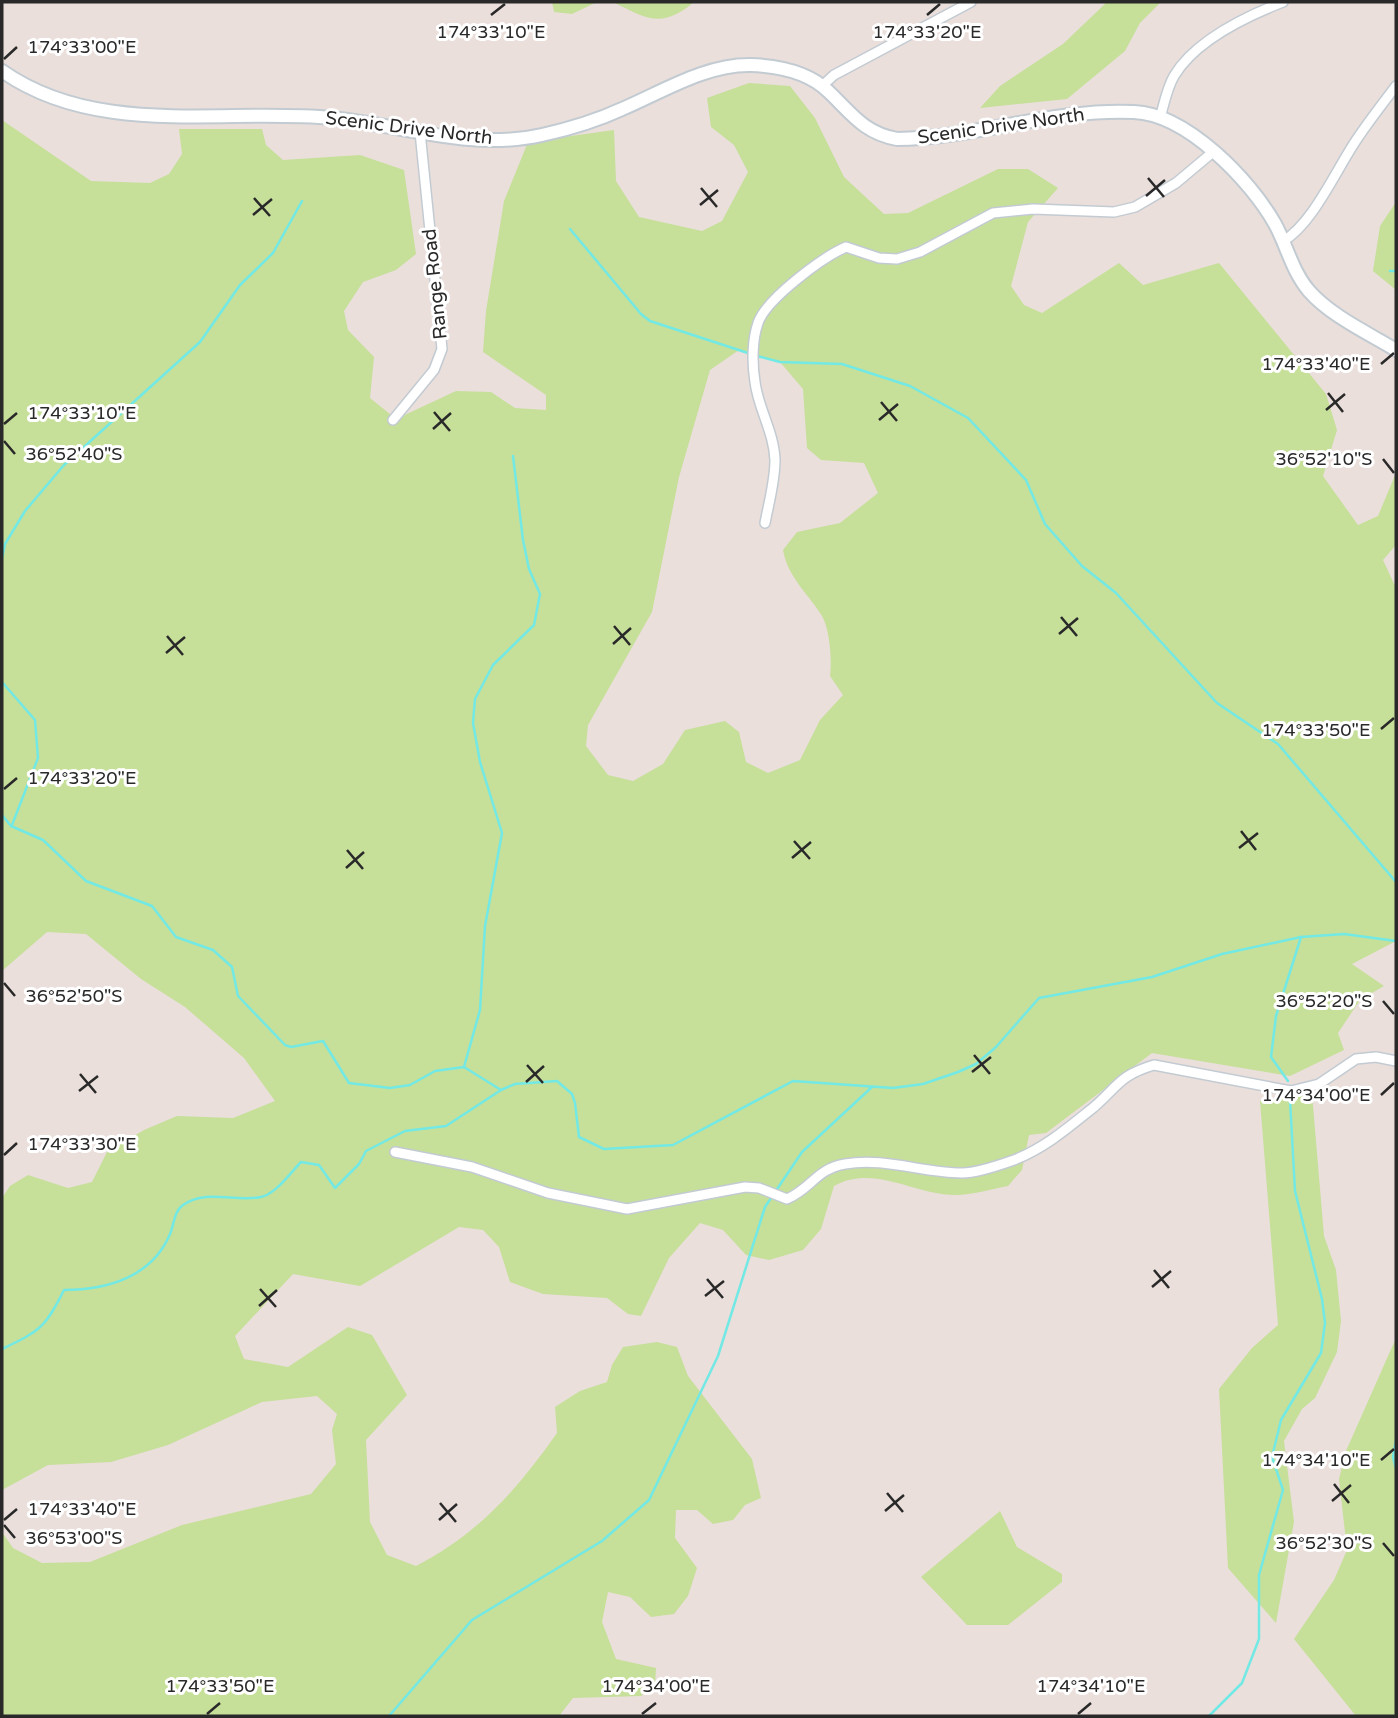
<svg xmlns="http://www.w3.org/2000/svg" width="1398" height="1718" font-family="'Varela Round',sans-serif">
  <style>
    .green { fill: #c6df99; fill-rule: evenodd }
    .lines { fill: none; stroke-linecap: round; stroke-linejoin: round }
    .stream { stroke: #72e9e4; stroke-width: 2.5 }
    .street-casing { stroke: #c3cbd2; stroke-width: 12 }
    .secondary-casing { stroke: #c3cbd2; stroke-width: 16 }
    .street { stroke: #fff; stroke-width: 9 }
    .secondary { stroke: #fff; stroke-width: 12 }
    .ticks { fill: none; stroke: #292929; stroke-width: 2.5 }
    .labels { text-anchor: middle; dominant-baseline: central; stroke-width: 6; stroke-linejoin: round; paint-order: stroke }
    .street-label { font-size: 19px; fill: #292929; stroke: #fff }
    .ticks-label { font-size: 18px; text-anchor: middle; fill: #292929; stroke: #fff; stroke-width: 6; stroke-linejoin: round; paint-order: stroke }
  </style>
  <rect width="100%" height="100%" fill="#eadfdb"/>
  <g class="green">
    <polygon points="552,2 597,2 572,14 554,12"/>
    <path d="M613 2H694C662 29 647 19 613 2Z"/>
    <polygon points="1107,2 1161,2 1140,23 1125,51 1067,99 980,108 1000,86 1063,44"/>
    <path d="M749 83 790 86 815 118 844 177 884 214 908 213 998 169H1028L1058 188 1028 222 1011 286 1024 305 1042 313 1119 263 1143 285 1219 263 1326 394 1337 430 1323 476 1358 525 1378 516 1396 473V545L1383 560 1396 588V941L1352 964 1384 986 1360 1000 1338 1033 1344 1050 1290 1076 1152 1053 1046 1133 1029 1135 1022 1170 1008 1186C991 1189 972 1195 955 1195 913 1195 875 1164 834 1186L821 1229 803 1250 769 1260 746 1255 723 1230 700 1223 669 1258 641 1316 628 1314 607 1298 543 1294 510 1282 499 1247 483 1230 459 1227 360 1286 293 1274 235 1336 244 1359 288 1367 348 1327 372 1335 407 1395 366 1440 370 1522 387 1555 416 1566C478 1534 517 1490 557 1433L555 1407 580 1391 607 1382 612 1365 623 1347 657 1342 677 1347 688 1376 752 1459 761 1498 745 1505 733 1520 713 1524 697 1510H676L675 1538 697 1568 688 1596 674 1614 651 1617 630 1597 608 1592 602 1622 616 1659 656 1668 655 1685 641 1696 573 1698 559 1716H2V1532L13 1548 42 1563 90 1562 182 1525 311 1494 336 1464 332 1430 337 1414 317 1396 262 1402 168 1445 111 1462 48 1465 2 1490V1198L10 1186 28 1175 68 1188 92 1182 107 1152 144 1130 177 1116 233 1118 275 1101 244 1058 185 1007 141 979 86 934 47 932 2 971V120L91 181 150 183 169 174 182 154 179 129H262L266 145 283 160 360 155 404 170 416 254 396 270 363 282 344 311 348 330 374 357 370 398 396 419 456 391 491 392 515 408 546 410V395L483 352 486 311 504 201 528 142 614 130 616 181 639 217 702 231 722 221 748 172 734 145 711 127 707 98ZM739 350 780 362 803 389 807 448 821 460 864 463 878 493 840 523 797 532 783 550C788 578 808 593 822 616 830 630 832 660 830 676L843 695 820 720 800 760 768 773 746 762 739 732 725 721 685 730 663 764 633 781 608 775 586 746 588 725 652 612 679 477 710 370Z"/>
    <polygon points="1396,202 1396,290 1373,271 1380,226"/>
    <polygon points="1312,1094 1324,1236 1336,1270 1341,1321 1337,1352 1315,1398 1302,1409 1284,1441 1294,1522 1276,1623 1228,1568 1219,1389 1252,1348 1278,1325 1260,1101"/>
    <polygon points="1396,1338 1396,1716 1356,1716 1294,1639 1334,1580 1347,1550 1339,1479 1346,1451"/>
    <polygon points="1000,1511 1017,1547 1062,1574 1062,1582 1008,1625 967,1625 921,1577"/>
  </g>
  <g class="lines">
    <g class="stream">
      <polyline points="570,229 641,314 650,321 751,354"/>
      <polyline points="1390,271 1396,271"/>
      <polyline points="757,356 780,362 842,364 910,386 968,418 1026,480 1045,524 1082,566 1116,593 1217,703 1278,744 1396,882"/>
      <polyline points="2,559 5,544 25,511 64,465 200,342 240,285 273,253 302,201"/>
      <polyline points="2,682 35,720 38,758 12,825"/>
      <polyline points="2,815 11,826 43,840 86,881 152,906 176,937 213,950 232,967 238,996 285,1045 291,1047 323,1041 349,1083 390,1088 410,1085 435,1071 464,1067 501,1090"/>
      <polyline points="464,1067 480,1010 485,926 502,833 480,762 473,723 475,699 493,665 534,625 540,594 529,569 523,540 513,456"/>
      <polyline points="1288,1081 1271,1057 1276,1016 1301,937"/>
      <path d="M2 1349C40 1331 45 1328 64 1290 107 1290 152 1277 170 1234 174 1225 174 1211 183 1205 207 1188 236 1203 261 1197 276 1194 291 1172 301 1162L319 1165 335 1188 359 1164 366 1151 405 1131 446 1126 501 1090 515 1084 557 1081 572 1094 575 1103 579 1137 604 1149 673 1145 793 1081 893 1088 923 1084 958 1072 976 1064 996 1047 1039 998 1152 977 1222 954 1301 937 1344 934 1396 941"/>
      <polyline points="1396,1440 1393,1457 1396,1469"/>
      <polyline points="389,1716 472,1620 602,1541 649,1500 718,1356 765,1207 802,1152 872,1087"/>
      <polyline points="1209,1716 1242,1683 1259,1639 1259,1575 1283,1490 1272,1457 1281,1420 1321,1353 1325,1323 1322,1299 1295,1191 1290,1100"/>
    </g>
    <g class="street-casing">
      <g id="street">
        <polyline points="822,86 834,75 971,2"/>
        <path d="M1160 118C1164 104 1167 88 1174 76 1195 41 1247 16 1283 2"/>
        <path d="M1283 241C1313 224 1337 168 1357 139 1369 121 1383 103 1396 86"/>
        <polyline points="393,420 434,370 442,349 420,132"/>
        <path d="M765 523C769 502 775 481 775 460 774 432 758 408 755 382 752 364 752 340 758 323 766 299 823 257 846 247L879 258 897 259 920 252 993 213 1033 209 1114 212 1135 207 1176 183 1213 152"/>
        <path d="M395 1152 472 1167 548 1193 627 1209 745 1187 759 1188 787 1199C812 1188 816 1169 845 1164 884 1157 923 1173 962 1173 977 1173 1000 1165 1014 1160 1045 1148 1069 1127 1094 1107 1118 1086 1120 1075 1154 1065L1291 1091 1319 1084 1356 1059 1376 1057 1396 1061"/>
      </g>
    </g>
    <g class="secondary-casing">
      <path id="secondary" d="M2 71C97 138 223 108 332 118 401 125 472 151 542 135 569 129 596 121 622 109 662 92 706 64 751 65 779 66 809 72 829 92 852 114 864 133 897 139 976 138 1055 108 1134 112 1187 114 1251 181 1275 224 1287 246 1292 271 1309 291 1331 316 1368 333 1396 350"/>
    </g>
    <use href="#street" class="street"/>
    <use href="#secondary" class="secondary"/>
  </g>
  <path class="ticks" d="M491 15 505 4M927 15 940 4M4 59 17 47M1148 178 1164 197M701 188 717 207M1146 196 1165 180M254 198 270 216M700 205 718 190M253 215 272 199M1381 364 1394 353M1328 393 1343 412M881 402 897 421M1326 410 1345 394M434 412 450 431M879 420 898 404M4 424 17 413M433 429 451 413M4 441 15 454M1383 459 1394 473M1061 617 1077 636M614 626 630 645M1059 634 1078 618M167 636 183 655M613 644 631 628M166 653 185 637M1381 729 1394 718M4 789 17 778M1241 831 1256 850M794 841 810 859M1239 848 1258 833M347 850 363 869M792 858 811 842M346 868 364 852M4 983 15 996M1383 1001 1394 1014M974 1055 990 1074M527 1065 543 1083M972 1072 991 1057M80 1074 96 1093M526 1082 544 1066M79 1091 98 1076M1381 1095 1394 1083M4 1155 17 1143M1154 1270 1169 1288M707 1279 723 1298M1152 1287 1171 1271M260 1289 276 1307M705 1296 724 1281M259 1306 277 1290M1381 1460 1394 1449M1334 1484 1349 1503M887 1493 903 1512M1332 1501 1351 1485M440 1503 456 1522M885 1511 904 1495M4 1520 17 1509M439 1520 457 1504M4 1525 15 1538M1383 1543 1394 1556M207 1714 220 1703M642 1714 656 1703M1078 1714 1091 1703"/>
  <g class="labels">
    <g class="street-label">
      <text transform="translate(1001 126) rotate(-8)">Scenic Drive North</text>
      <text transform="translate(409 128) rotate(7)">Scenic Drive North</text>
      <text transform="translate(435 284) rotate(-96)">Range Road</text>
    </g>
  </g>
  <g class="ticks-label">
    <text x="491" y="38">174°33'10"E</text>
    <text x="927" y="38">174°33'20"E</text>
    <text x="82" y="53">174°33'00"E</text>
    <text x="1316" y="370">174°33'40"E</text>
    <text x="82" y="419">174°33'10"E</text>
    <text x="74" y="460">36°52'40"S</text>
    <text x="1324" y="465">36°52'10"S</text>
    <text x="1316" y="736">174°33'50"E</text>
    <text x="82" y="784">174°33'20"E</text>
    <text x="74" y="1002">36°52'50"S</text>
    <text x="1324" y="1007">36°52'20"S</text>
    <text x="1316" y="1101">174°34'00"E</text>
    <text x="82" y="1150">174°33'30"E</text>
    <text x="1316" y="1466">174°34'10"E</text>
    <text x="82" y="1515">174°33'40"E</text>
    <text x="74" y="1544">36°53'00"S</text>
    <text x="1324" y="1549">36°52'30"S</text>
    <text x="220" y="1692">174°33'50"E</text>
    <text x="656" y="1692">174°34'00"E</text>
    <text x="1091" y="1692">174°34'10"E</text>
  </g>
  <rect width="1398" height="1718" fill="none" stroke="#292929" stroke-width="7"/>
</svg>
